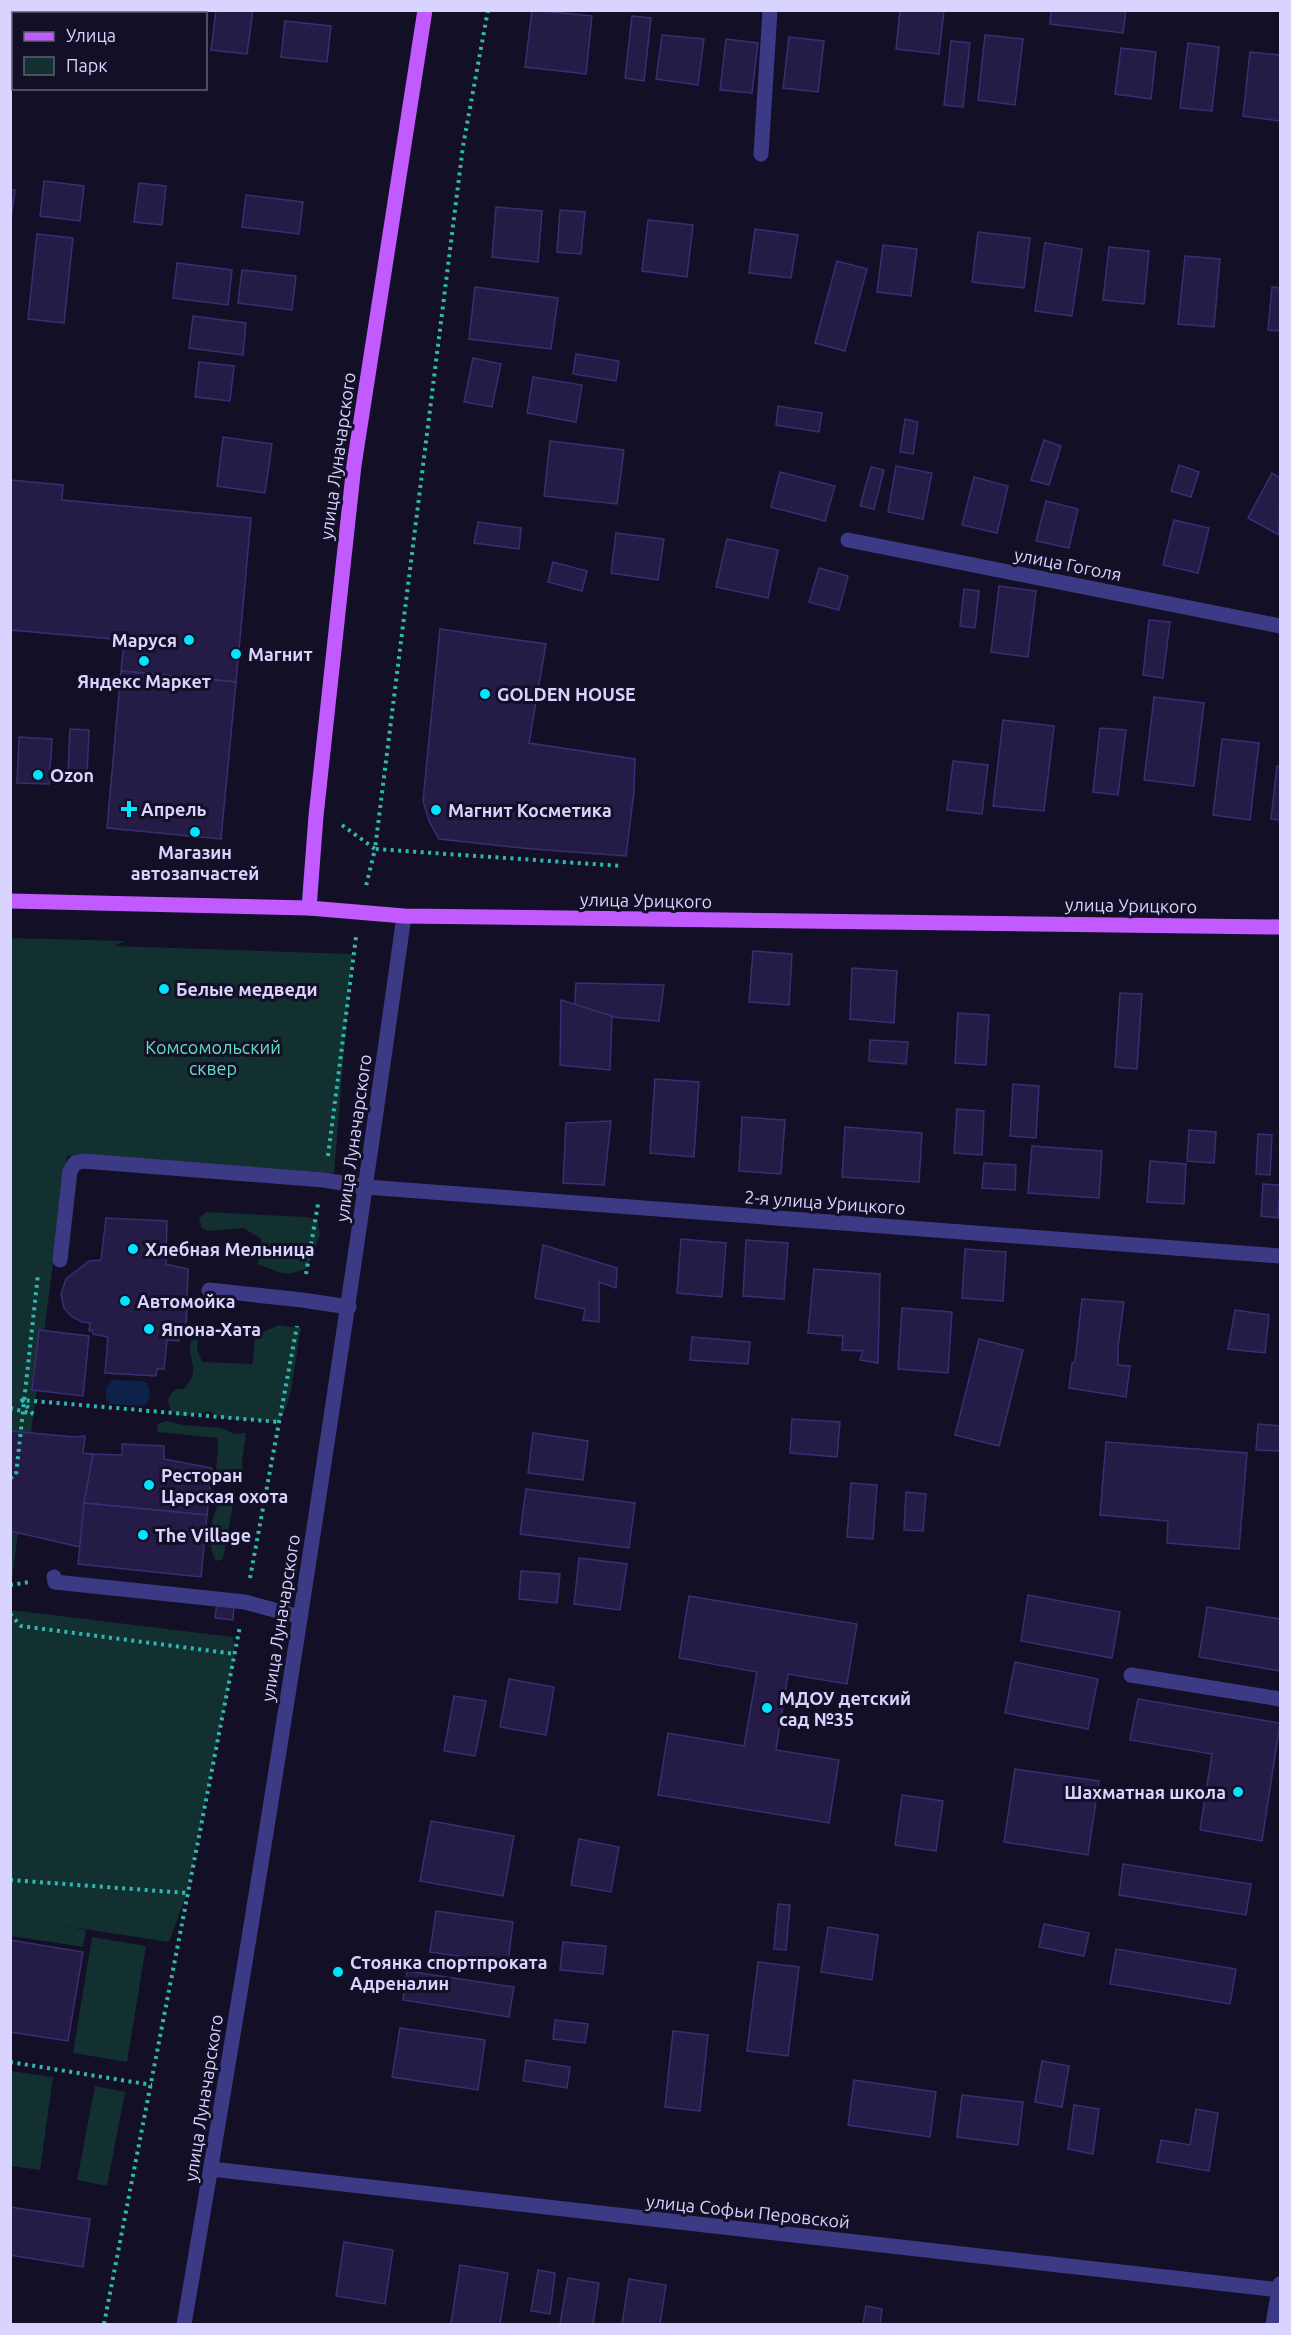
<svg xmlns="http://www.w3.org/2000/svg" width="1291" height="2335" font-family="Ubuntu,sans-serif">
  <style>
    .green { fill: #12302f }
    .water { fill: #0c2248 }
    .building { fill: #241b47; stroke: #3b2d73; stroke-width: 1.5 }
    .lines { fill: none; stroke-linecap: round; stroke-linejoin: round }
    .path { stroke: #2fb8b0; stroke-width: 4; stroke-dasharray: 3 4.5; stroke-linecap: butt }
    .minor { stroke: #3d3a85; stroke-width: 15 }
    .major { stroke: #c25bff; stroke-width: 15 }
    .poi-dot { fill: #00e5ff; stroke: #130f26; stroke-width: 2 }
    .labels { text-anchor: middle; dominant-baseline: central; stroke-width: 6; stroke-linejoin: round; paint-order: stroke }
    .street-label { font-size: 18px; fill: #d9d4ff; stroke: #130f26 }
    .poi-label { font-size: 18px; font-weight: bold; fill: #d9d4ff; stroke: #130f26; text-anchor: start }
    .park-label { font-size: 18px; fill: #5fe0c0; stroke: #130f26 }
  </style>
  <rect width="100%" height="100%" fill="#130f26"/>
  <g class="green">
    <polygon points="11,938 125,941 114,946 352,954 334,1173 67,1156 11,1587"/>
    <path d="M206 1212 306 1217 317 1219 320 1235 307 1268C282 1279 280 1271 257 1264L263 1249 260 1238 243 1228 208 1231 202 1228 199 1218Z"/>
    <path d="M279 1325 301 1328C295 1355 294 1402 278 1423 253 1416 230 1426 209 1411 197 1414 174 1422 169 1406 167 1398 170 1394 176 1389H184C203 1367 186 1361 191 1340H198L197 1349 202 1362 252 1364C255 1354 253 1345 256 1335Z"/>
    <polygon points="167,1421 183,1425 222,1428 234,1434 246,1433 242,1462 243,1472 237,1477 216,1473 218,1447 217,1438 157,1432 158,1424"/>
    <path d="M220 1500 233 1504 223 1559 216 1561C205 1541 211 1519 220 1500Z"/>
    <polygon points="11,1610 233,1637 235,1654 187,1893 169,1942 58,1925 86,1930 83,1947 11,1936"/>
    <polygon points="92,1937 146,1946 127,2062 73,2053"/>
    <polygon points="11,2071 53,2077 40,2170 11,2166"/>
    <polygon points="95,2086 125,2092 107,2186 77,2180"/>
  </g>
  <path class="water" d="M113 1380 144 1381C152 1386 150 1396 147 1404L143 1406 111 1404 106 1400V1388Z"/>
  <g class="building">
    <polygon points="10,10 31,10 30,14 14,14 14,44 10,44"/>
    <polygon points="145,10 189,10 188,14 144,14"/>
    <polygon points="216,10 253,10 247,54 211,50"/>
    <polygon points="532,10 592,16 586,74 525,67"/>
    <polygon points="900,10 944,10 939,54 896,49"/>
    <polygon points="1051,10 1126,10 1123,33 1050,24"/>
    <polygon points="632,16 651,18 644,81 625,78"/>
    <polygon points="285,21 331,26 327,62 281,57"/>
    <polygon points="662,35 704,39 698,85 656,79"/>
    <polygon points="985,35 1023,39 1015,105 978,100"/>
    <polygon points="789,37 824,41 818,92 783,88"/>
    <polygon points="726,39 758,43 752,93 720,90"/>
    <polygon points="951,41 970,43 963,107 944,105"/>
    <polygon points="1188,43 1219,47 1212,111 1180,108"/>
    <polygon points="1121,48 1156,52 1151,99 1115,94"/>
    <polygon points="1250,52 1280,55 1280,121 1243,116"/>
    <polygon points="44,181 84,186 80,221 40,216"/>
    <polygon points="139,183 166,186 162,225 134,222"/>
    <polygon points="10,189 15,190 10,225"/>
    <polygon points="246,195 303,202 299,234 242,227"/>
    <polygon points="496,207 542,211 538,262 492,257"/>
    <polygon points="560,210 585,212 581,254 557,252"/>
    <polygon points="648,220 693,225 687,277 642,271"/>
    <polygon points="755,229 798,235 791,278 749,273"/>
    <polygon points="978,232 1030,238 1024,288 972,282"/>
    <polygon points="37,234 73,238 64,323 28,319"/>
    <polygon points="1045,243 1082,249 1072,316 1035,311"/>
    <polygon points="883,245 917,249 911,296 877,292"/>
    <polygon points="1109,247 1149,251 1144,304 1103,300"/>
    <polygon points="1185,256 1220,259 1214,327 1178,324"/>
    <polygon points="837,261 867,269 845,351 815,343"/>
    <polygon points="177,263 232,270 228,305 173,298"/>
    <polygon points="242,270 296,276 292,310 238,303"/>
    <polygon points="475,287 558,298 551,349 469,339"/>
    <polygon points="1272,287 1280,288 1280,331 1268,330"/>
    <polygon points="193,316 246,323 243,355 189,348"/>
    <polygon points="576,354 619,361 616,381 573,374"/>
    <polygon points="473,358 501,364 492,407 464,402"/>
    <polygon points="199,362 234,366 230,401 195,397"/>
    <polygon points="533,377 582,385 576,422 527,413"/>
    <polygon points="778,406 822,413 819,432 776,425"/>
    <polygon points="905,419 918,422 913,454 900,452"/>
    <polygon points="223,437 272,444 265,493 217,486"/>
    <polygon points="1044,440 1061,446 1049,485 1031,480"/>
    <polygon points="550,441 624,450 617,504 544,496"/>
    <polygon points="1179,465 1199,472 1191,497 1171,491"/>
    <polygon points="896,466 932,473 923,519 888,512"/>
    <polygon points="871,467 884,470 874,509 860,506"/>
    <polygon points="780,472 835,486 825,521 771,507"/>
    <polygon points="1272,473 1280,478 1279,535 1248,518"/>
    <polygon points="974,477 1008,486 997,533 962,525"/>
    <polygon points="10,480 63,485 62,500 251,518 236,682 121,671 124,640 10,630"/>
    <polygon points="1046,501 1078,509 1069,548 1036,541"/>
    <polygon points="1174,520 1209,528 1198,573 1163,565"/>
    <polygon points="478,522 521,528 519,549 474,543"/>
    <polygon points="616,533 664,539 658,580 611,573"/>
    <polygon points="727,539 778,550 768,598 716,587"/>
    <polygon points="553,562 587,571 582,591 548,582"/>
    <polygon points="819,568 848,576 839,610 809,602"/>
    <polygon points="999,586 1036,591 1028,657 991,652"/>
    <polygon points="964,589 979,591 975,628 960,626"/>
    <polygon points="1149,620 1170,622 1163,678 1143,675"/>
    <polygon points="440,629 546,644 529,743 635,759 634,791 626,856 532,849 439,839 429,821 423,801"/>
    <polygon points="121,671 236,682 221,839 107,828"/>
    <polygon points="1154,697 1204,703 1194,786 1144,780"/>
    <polygon points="1003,720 1054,726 1044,811 993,806"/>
    <polygon points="1100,728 1126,730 1118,795 1093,792"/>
    <polygon points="70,729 89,730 87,775 68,773"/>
    <polygon points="19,737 52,739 49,784 17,783"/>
    <polygon points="1222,739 1259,743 1250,820 1213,815"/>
    <polygon points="953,761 988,765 982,814 947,810"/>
    <polygon points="1277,766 1280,766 1280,820 1271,819"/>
    <polygon points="753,951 792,954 789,1005 749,1002"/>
    <polygon points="852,968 897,971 894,1023 850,1019"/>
    <polygon points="576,983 664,985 659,1021 574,1014"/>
    <polygon points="1120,993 1142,994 1137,1069 1115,1067"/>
    <polygon points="561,1000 612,1016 610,1070 560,1065"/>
    <polygon points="958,1013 989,1015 986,1065 955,1063"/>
    <polygon points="870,1040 908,1042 906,1064 869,1061"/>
    <polygon points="655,1079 699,1082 694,1157 650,1153"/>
    <polygon points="1013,1084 1039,1086 1036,1138 1010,1136"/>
    <polygon points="957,1109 984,1111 982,1155 954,1153"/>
    <polygon points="742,1117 785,1120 781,1174 739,1171"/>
    <polygon points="611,1121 604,1185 563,1183 566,1123"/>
    <polygon points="845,1127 922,1133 919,1182 842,1177"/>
    <polygon points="1189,1130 1216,1132 1214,1163 1187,1161"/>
    <polygon points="1258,1134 1272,1135 1270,1175 1256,1174"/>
    <polygon points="1032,1146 1102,1151 1099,1198 1028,1193"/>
    <polygon points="1150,1161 1186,1164 1184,1204 1147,1202"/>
    <polygon points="984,1163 1016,1165 1015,1190 982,1188"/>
    <polygon points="1263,1184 1280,1185 1278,1218 1261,1216"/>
    <polygon points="106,1218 167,1221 166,1264 188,1269 186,1333 179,1334 179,1341 167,1340 164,1369 157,1369 156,1376 105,1373 108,1337 93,1334 92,1330 89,1331 90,1323 82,1322 71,1316 64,1308 61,1294 66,1279 89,1261 101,1260"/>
    <polygon points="681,1239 726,1243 722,1297 677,1293"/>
    <polygon points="746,1240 788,1243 784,1299 743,1296"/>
    <polygon points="543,1245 617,1268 616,1288 599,1282 599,1322 583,1320 585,1309 535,1298"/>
    <polygon points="965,1249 1006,1252 1003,1301 962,1298"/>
    <polygon points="814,1269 880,1274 878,1363 860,1360 863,1351 842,1350 843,1336 808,1333"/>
    <polygon points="1082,1299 1124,1302 1118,1347 1118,1365 1130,1366 1126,1397 1069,1388 1072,1363 1075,1362"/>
    <polygon points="902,1308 952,1312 948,1373 898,1369"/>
    <polygon points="1235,1310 1269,1315 1265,1353 1228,1349"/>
    <polygon points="39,1330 89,1336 83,1396 32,1390"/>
    <polygon points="692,1337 750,1342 748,1364 690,1360"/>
    <polygon points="979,1339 1023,1350 999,1446 955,1435"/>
    <polygon points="792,1419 840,1422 837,1457 790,1453"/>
    <polygon points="1258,1424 1280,1426 1280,1451 1256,1450"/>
    <polygon points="11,1431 74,1437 85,1436 83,1453 93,1454 80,1547 10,1531"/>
    <polygon points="533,1433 588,1441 583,1480 528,1473"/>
    <polygon points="1106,1442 1247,1453 1239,1549 1167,1543 1168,1521 1100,1515"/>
    <polygon points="122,1444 164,1446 164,1459 212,1468 207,1515 84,1503 93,1454 122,1455"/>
    <polygon points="851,1483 877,1485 873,1539 847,1537"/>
    <polygon points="526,1489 635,1503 629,1548 520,1534"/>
    <polygon points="906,1492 926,1494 923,1531 904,1530"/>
    <polygon points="84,1503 207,1515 201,1577 78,1564"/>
    <polygon points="579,1558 627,1564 620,1610 574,1604"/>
    <polygon points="521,1571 560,1574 557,1603 519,1599"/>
    <polygon points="1028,1595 1120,1612 1112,1658 1021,1641"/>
    <polygon points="689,1596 857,1624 847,1684 788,1674 776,1750 839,1760 829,1823 658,1795 668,1733 744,1746 757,1672 679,1658"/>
    <polygon points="217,1601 234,1603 233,1620 215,1618"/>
    <polygon points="1207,1607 1280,1619 1280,1671 1199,1657"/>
    <polygon points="1015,1662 1098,1679 1088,1729 1005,1713"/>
    <polygon points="509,1679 554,1687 546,1735 500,1727"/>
    <polygon points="454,1696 486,1701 475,1756 444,1751"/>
    <polygon points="1138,1699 1280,1723 1262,1841 1200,1830 1212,1754 1130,1740"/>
    <polygon points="1015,1769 1099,1781 1088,1855 1004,1842"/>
    <polygon points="902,1795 943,1801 936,1851 895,1845"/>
    <polygon points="431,1821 514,1836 503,1896 420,1881"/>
    <polygon points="579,1839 619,1847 611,1892 571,1885"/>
    <polygon points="1123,1864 1251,1884 1246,1915 1119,1895"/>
    <polygon points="778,1904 790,1905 786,1950 774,1949"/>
    <polygon points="436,1911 513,1922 508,1963 430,1952"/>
    <polygon points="1044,1924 1089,1933 1084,1956 1039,1947"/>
    <polygon points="828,1927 878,1935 872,1980 821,1972"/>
    <polygon points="10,1940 83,1952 68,2041 10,2032"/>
    <polygon points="563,1942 606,1946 603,1974 560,1970"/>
    <polygon points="1116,1949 1236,1969 1230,2004 1110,1984"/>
    <polygon points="758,1962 799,1967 788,2056 747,2051"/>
    <polygon points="407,1971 514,1987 509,2017 403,2000"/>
    <polygon points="555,2020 588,2024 585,2043 553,2039"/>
    <polygon points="400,2028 485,2040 478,2090 392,2077"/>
    <polygon points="673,2031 708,2035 700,2111 665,2107"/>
    <polygon points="526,2060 570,2067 567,2088 523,2081"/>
    <polygon points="1042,2061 1069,2066 1062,2107 1035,2102"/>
    <polygon points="854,2080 936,2092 930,2137 848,2125"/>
    <polygon points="962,2095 1023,2102 1018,2145 957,2137"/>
    <polygon points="1074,2105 1099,2109 1093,2154 1068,2149"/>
    <polygon points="1196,2109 1218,2113 1209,2171 1157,2162 1161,2140 1190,2145"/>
    <polygon points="10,2207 90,2219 83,2267 10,2255"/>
    <polygon points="344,2242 393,2250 385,2304 336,2296"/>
    <polygon points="460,2265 508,2273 500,2324 451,2324"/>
    <polygon points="538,2270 555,2273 550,2314 531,2311"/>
    <polygon points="568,2278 599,2283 593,2324 560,2324"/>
    <polygon points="629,2279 666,2285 660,2324 622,2324"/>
    <polygon points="866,2306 882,2309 880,2324 863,2324"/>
  </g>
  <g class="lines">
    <g class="path">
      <polyline points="488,10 463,146 375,849 622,866"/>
      <polyline points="342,825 375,849 366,886"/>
      <polyline points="328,1156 356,937"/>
      <polyline points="306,1274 318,1204"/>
      <polyline points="10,1408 33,1414"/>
      <polyline points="33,1414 22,1400 279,1422"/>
      <polyline points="10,1478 16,1475 38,1274"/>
      <polyline points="250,1578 297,1326"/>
      <polyline points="10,1585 30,1582"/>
      <polyline points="10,1614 21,1626 235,1654"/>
      <polyline points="10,1880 187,1893"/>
      <polyline points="10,2062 152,2085"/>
      <polyline points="104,2324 240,1626"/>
    </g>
    <g class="minor">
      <polyline points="761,154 770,10"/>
      <polyline points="848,540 1280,626"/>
      <polyline points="60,1260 70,1171 75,1163 83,1161 324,1180 366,1187 1280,1256"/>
      <polyline points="209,1290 302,1300 349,1307"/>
      <polyline points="54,1577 55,1582 245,1602 300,1617"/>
      <polyline points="1131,1675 1280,1699"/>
      <polyline points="211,2169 1280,2290"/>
      <path d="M184 2324C265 1856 338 1387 404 916"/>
      <polyline points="1273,2324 1280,2284"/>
    </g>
    <g class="major">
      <polyline points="10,901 309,908 404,916 1280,927"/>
      <polyline points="309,908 316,816 354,465 425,10"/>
    </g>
  </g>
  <g class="poi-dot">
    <circle cx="189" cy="640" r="6"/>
    <circle cx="236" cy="654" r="6"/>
    <circle cx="144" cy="661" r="6"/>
    <circle cx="485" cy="694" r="6"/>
    <circle cx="38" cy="775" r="6"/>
    <path d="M126 800h6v6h6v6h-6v6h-6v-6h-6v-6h6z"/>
    <circle cx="436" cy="810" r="6"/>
    <circle cx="195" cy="832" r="6"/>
    <circle cx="164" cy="989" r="6"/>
    <circle cx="133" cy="1249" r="6"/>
    <circle cx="125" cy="1301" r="6"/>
    <circle cx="149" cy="1329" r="6"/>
    <circle cx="149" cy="1485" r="6"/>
    <circle cx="143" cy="1535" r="6"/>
    <circle cx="767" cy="1708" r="6"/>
    <circle cx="1238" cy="1792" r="6"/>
    <circle cx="338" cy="1972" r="6"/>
  </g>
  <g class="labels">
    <g class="street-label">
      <text transform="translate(337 456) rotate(-82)">улица Луначарского</text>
      <text transform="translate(1068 564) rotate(11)">улица Гоголя</text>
      <text transform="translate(646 900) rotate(1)">улица Урицкого</text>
      <text transform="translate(1131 905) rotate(1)">улица Урицкого</text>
      <text transform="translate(353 1138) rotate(-82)">улица Луначарского</text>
      <text transform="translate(825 1202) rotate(4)">2-я улица Урицкого</text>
      <text transform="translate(280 1618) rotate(-81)">улица Луначарского</text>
      <text transform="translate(203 2098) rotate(-81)">улица Луначарского</text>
      <text transform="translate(748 2211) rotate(6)">улица Софьи Перовской</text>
    </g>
    <g class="poi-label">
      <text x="177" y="640" text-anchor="end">Маруся</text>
      <text x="248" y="654">Магнит</text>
      <text x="144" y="681" text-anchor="middle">Яндекс Маркет</text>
      <text x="497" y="694">GOLDEN HOUSE</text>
      <text x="50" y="775">Ozon</text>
      <text x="141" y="809">Апрель</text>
      <text x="448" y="810">Магнит Косметика</text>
      <text x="195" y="852" text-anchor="middle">Магазин<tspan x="195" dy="21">автозапчастей</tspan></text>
      <text x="176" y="989">Белые медведи</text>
      <text x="145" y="1249">Хлебная Мельница</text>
      <text x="137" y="1301">Автомойка</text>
      <text x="161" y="1329">Япона-Хата</text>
      <text x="161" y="1475">Ресторан<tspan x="161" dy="21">Царская охота</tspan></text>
      <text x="155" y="1535">The Village</text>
      <text x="779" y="1698">МДОУ детский<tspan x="779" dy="21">сад №35</tspan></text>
      <text x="1226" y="1792" text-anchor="end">Шахматная школа</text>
      <text x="350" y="1962">Стоянка спортпроката<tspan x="350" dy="21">Адреналин</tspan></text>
    </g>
    <g class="park-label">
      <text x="213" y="1047">Комсомольский<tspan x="213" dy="21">сквер</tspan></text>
    </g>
  </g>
  <rect width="1291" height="2335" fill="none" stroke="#d9d4ff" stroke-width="24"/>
  <rect x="12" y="12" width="195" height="78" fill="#130f26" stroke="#625e7d" stroke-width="1.5"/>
  <rect x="24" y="32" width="30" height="9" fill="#c25bff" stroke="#625e7d" stroke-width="1.5"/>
  <text x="66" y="42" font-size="18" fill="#d9d4ff">Улица</text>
  <rect x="24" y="57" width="30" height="18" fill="#12302f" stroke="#625e7d" stroke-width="1.5"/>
  <text x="66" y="72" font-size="18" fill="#d9d4ff">Парк</text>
</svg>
